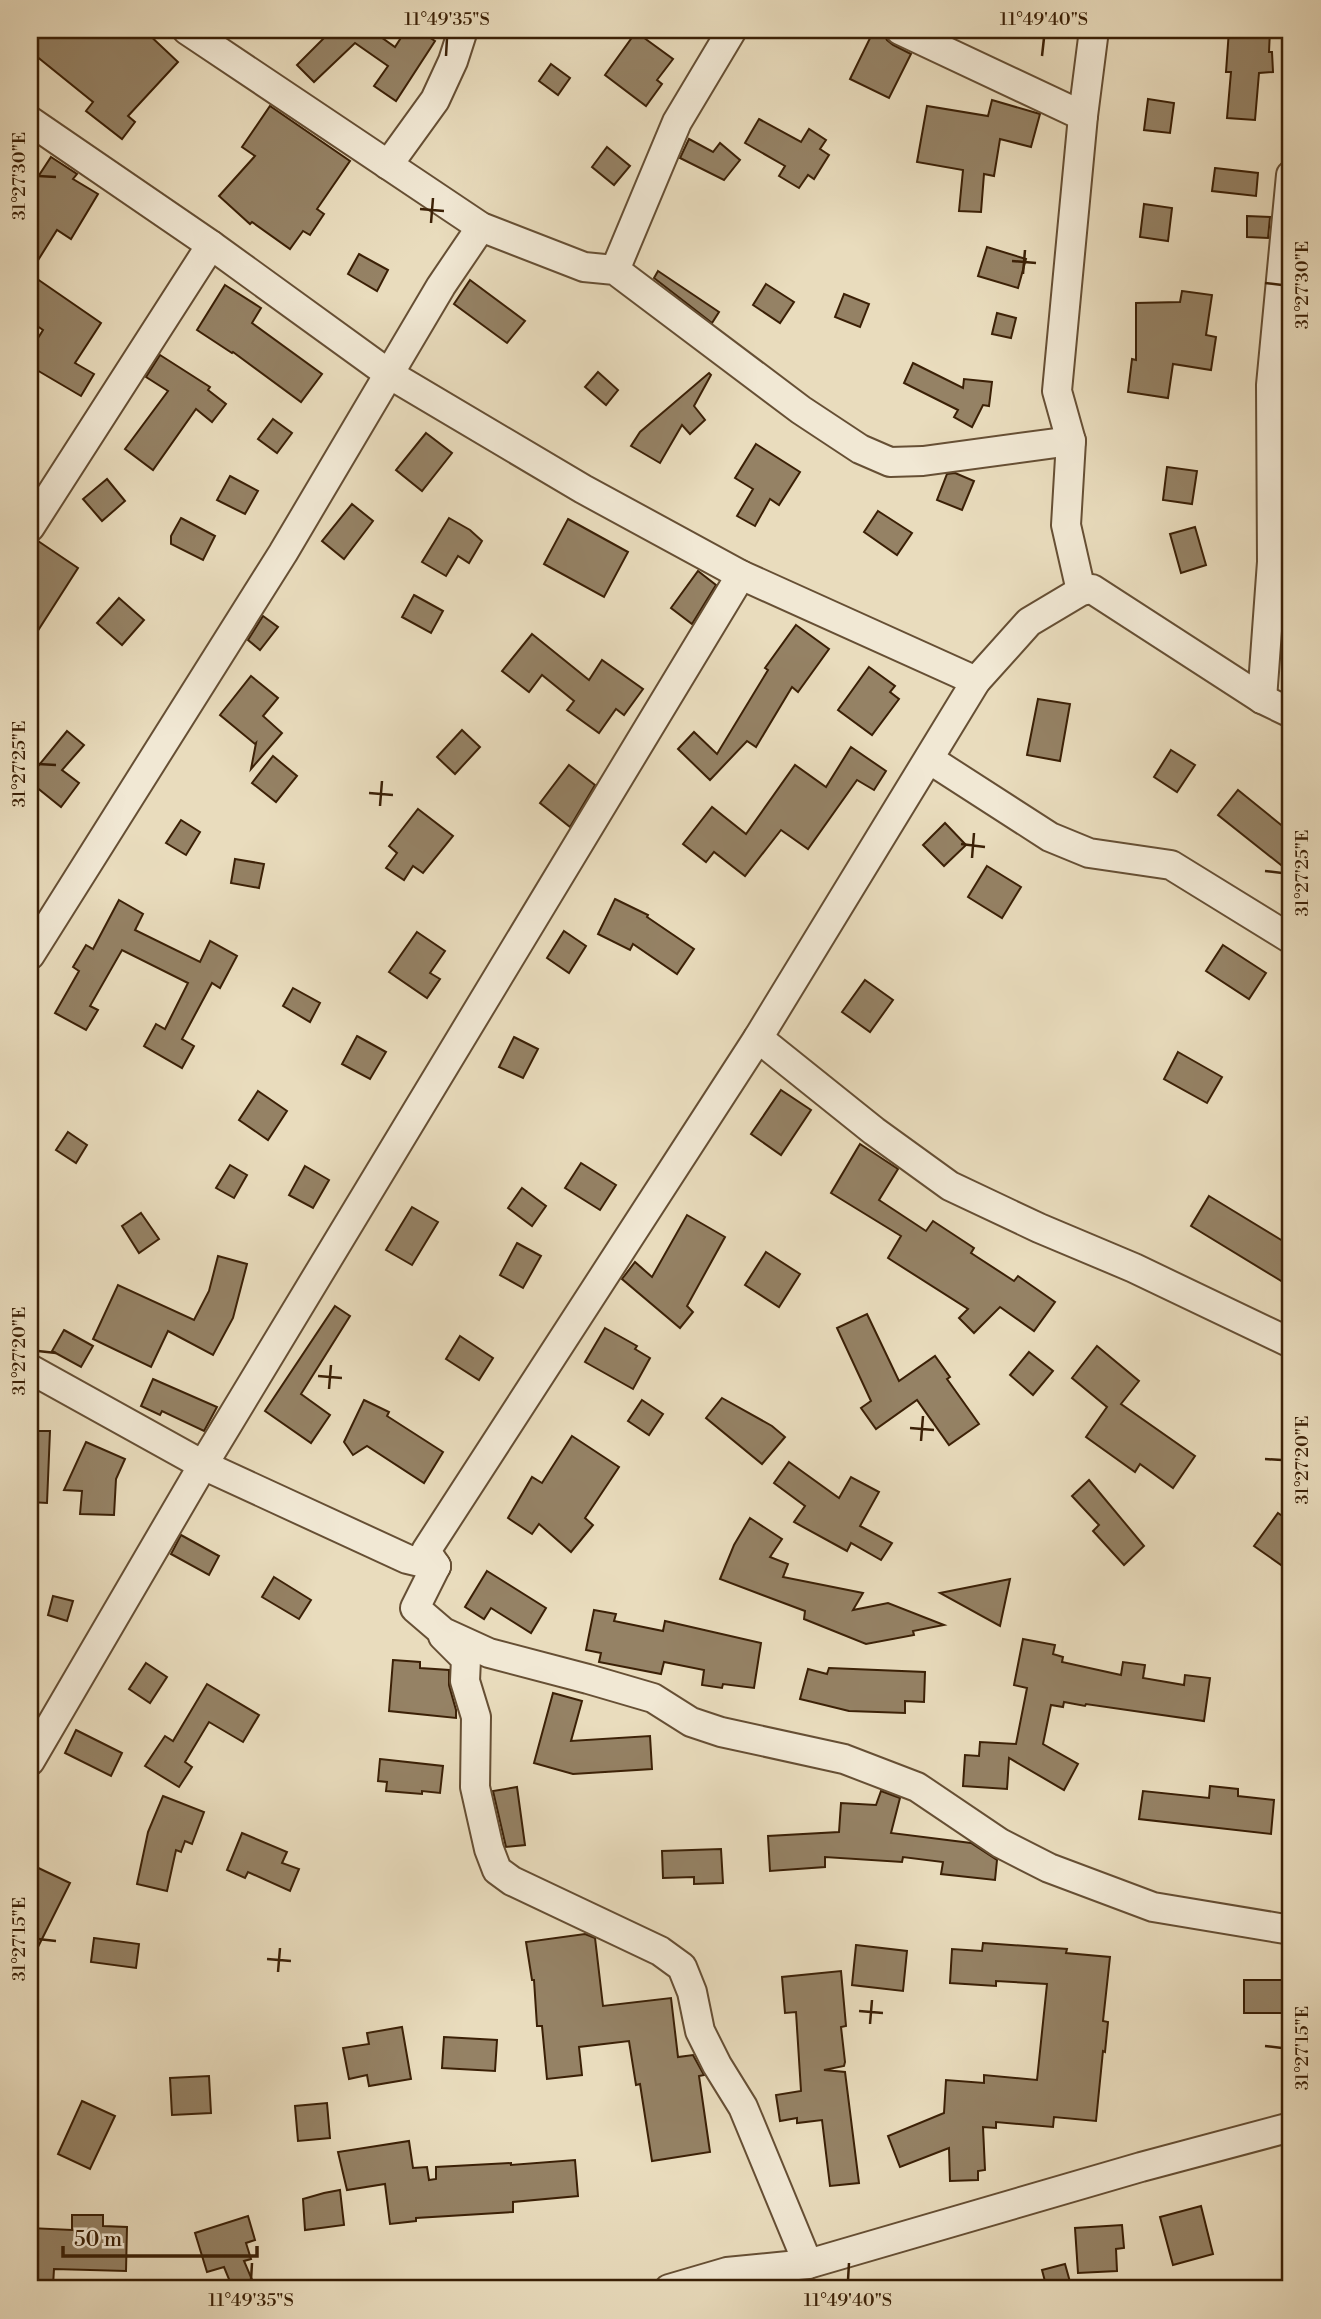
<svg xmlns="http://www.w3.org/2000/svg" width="1321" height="2319" font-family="'Libre Bodoni',serif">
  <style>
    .building { fill: #958265; stroke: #3b2006; stroke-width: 2 }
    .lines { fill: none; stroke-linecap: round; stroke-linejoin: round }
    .street-casing { stroke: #664f34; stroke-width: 32 }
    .street { stroke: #f1e8d4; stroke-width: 28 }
    .ticks { fill: none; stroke: #3b2006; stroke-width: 2.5 }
    .neatline { fill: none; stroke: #3b2006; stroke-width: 2.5 }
    .ticks-label { font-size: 18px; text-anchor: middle; fill: #3b2006 }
  </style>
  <rect width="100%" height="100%" fill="#e9dcbd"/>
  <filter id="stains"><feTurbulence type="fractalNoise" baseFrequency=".00286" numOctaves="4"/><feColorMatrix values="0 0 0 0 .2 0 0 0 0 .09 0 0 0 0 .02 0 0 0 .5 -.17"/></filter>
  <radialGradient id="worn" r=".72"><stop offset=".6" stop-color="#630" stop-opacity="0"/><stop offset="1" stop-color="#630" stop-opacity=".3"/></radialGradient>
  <g class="building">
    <polygon points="30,30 144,30 178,62 128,116 135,122 122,139 86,111 93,102 30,51"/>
    <polygon points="332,30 371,30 395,47 406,30 418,30 435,41 396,101 374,86 388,66 355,43 314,82 297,65"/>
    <polygon points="874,30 884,34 887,40 893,45 911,54 889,98 850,79"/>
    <polygon points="1229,30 1270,30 1269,52 1272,52 1273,72 1259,73 1255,120 1227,118 1231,72 1226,72"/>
    <polygon points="636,32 673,59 657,80 662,84 646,106 605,75"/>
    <polygon points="551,64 570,78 558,95 539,81"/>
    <polygon points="1148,99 1174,103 1170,133 1144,130"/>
    <polygon points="992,100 1040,114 1031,147 1000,139 994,176 984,174 981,212 959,211 963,170 917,162 927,106 988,116"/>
    <polygon points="270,106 350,161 317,209 324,214 310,235 303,231 290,249 252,222 250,224 219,196 255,156 242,147"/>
    <polygon points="759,119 801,142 809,129 826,140 820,149 829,155 814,179 808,175 799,188 779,176 785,166 745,143"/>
    <polygon points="689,139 713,152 720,143 740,160 724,180 680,158"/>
    <polygon points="607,147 630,166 614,185 592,167"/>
    <polygon points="51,157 77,174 73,179 98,194 71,239 57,230 30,273 30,189"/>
    <polygon points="1215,168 1258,173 1256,196 1212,191"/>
    <polygon points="1144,204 1172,208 1168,241 1140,237"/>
    <polygon points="1247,216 1270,217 1268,238 1247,237"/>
    <polygon points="987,247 1026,259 1018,288 978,276"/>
    <polygon points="359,254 388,270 377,291 348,274"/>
    <polygon points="658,271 719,312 712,323 654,278"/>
    <polygon points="30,274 101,323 75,363 94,374 81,396 30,366 30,351 43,330 30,321"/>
    <polygon points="470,280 525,321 507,343 454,304"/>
    <polygon points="766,284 794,302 780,323 753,305"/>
    <polygon points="225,285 261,308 252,323 322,374 301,402 233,352 232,353 197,330"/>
    <polygon points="1182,291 1212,295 1206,335 1216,337 1211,370 1173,364 1168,398 1128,392 1132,359 1136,360 1136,303 1180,302"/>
    <polygon points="844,294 869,304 860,327 835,317"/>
    <polygon points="997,313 1016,318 1011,338 992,334"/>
    <polygon points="160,355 210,387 208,390 226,404 212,422 196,409 153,470 125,449 168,391 146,377"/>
    <polygon points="913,363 963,388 964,379 992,382 989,406 983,405 972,427 954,417 958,410 904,383"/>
    <polygon points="598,372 618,390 606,405 585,387"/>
    <polygon points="709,373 711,375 694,406 705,420 690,434 682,425 660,463 631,446 640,432"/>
    <polygon points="273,419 292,433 277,453 258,439"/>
    <polygon points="426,433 452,453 422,491 396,470"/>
    <polygon points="756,444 800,472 779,505 770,499 755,526 737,516 753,489 735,478"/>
    <polygon points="1167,467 1197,471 1192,504 1163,500"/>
    <polygon points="955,473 974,481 962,510 937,500 947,474"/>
    <polygon points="230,476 258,491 245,514 217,500"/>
    <polygon points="107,479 125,501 102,521 83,499"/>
    <polygon points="352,504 373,521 344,559 322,541"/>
    <polygon points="878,511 912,533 897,555 864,532"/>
    <polygon points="181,518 215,536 203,560 171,544 171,536"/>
    <polygon points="449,518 470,530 482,541 469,563 458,556 446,576 422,562"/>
    <polygon points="568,519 628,552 604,597 544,564"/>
    <polygon points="1195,527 1206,565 1181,573 1170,534"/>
    <polygon points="38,541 78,568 30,643 30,544"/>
    <polygon points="698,571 716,585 692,624 671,608"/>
    <polygon points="414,595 443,611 431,633 402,617"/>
    <polygon points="119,598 144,620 122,645 97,623"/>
    <polygon points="263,616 278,627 260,650 248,640"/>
    <polygon points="796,625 829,649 798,692 792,687 756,747 747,741 710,780 678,749 694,732 717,754 768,670 765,668"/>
    <polygon points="532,634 589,680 602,660 643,689 624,715 616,709 599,733 567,710 574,701 542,675 529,692 502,671"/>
    <polygon points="869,667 895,686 890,692 899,699 872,735 838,710"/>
    <polygon points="251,676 278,698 263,716 282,733 251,769 256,743 255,744 220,715"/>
    <polygon points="1038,699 1070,704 1060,761 1027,755"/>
    <polygon points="462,730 480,747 455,774 437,757"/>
    <polygon points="67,731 84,745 62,770 79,783 61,807 30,782 30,776"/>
    <polygon points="851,747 886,771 874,790 857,780 808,849 781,830 745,876 714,852 706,862 683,844 712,807 746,834 795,765 826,787"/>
    <polygon points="1171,750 1195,765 1177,792 1154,777"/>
    <polygon points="273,756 297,776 276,802 252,783"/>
    <polygon points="569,765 595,785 570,827 540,803"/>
    <polygon points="1238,790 1291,833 1291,873 1218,815"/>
    <polygon points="418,809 453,836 423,873 413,866 404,880 386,868 397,853 389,846"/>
    <polygon points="181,820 200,832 186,855 166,843"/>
    <polygon points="945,823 966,845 944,866 923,845"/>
    <polygon points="235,859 264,864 259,888 231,883"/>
    <polygon points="987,866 1021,887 1002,918 968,897"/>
    <polygon points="615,899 648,915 647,917 694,949 677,974 633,944 630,950 598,934"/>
    <polygon points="119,900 143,914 135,930 200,962 210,941 237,956 220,988 212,983 182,1039 194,1046 182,1068 144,1046 156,1024 165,1029 188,983 122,950 90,1006 98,1010 86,1030 55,1013 79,971 73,967 86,945 93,949"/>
    <polygon points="564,931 586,946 569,973 547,958"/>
    <polygon points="417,932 445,951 430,973 440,979 427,998 389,972"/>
    <polygon points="1223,945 1266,973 1249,999 1206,971"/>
    <polygon points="865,980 893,1000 870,1032 842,1012"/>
    <polygon points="293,988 320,1003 310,1022 283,1006"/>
    <polygon points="357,1036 386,1052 370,1079 342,1064"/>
    <polygon points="514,1037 538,1049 523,1078 499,1067"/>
    <polygon points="1178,1052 1222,1077 1207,1103 1164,1079"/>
    <polygon points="781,1090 811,1110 781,1155 751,1134"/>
    <polygon points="258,1091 287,1111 268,1140 239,1120"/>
    <polygon points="68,1132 87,1145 76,1163 56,1150"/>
    <polygon points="860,1144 898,1169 879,1200 926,1231 933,1221 974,1248 971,1253 1014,1281 1018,1276 1055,1302 1034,1331 1000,1307 974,1333 959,1318 968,1309 888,1258 901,1236 831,1193"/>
    <polygon points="581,1163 616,1185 600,1210 565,1188"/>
    <polygon points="230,1165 247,1175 234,1198 216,1188"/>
    <polygon points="305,1166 329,1180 313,1208 289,1195"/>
    <polygon points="522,1188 546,1206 532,1226 508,1208"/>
    <polygon points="1209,1196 1291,1246 1291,1287 1191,1226"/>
    <polygon points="412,1207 438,1222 412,1265 386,1250"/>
    <polygon points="141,1213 159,1239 139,1253 122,1226"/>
    <polygon points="687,1215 725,1237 687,1306 693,1312 680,1328 622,1279 635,1262 652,1277"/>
    <polygon points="517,1243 541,1256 523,1288 500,1275"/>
    <polygon points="766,1252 800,1274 779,1307 745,1285"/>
    <polygon points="218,1256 247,1264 233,1318 213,1355 168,1331 151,1367 93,1339 118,1285 194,1320 209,1291"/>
    <polygon points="335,1306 350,1316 301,1394 330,1415 311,1443 265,1411"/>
    <polygon points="867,1314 899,1381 935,1356 950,1377 947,1379 979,1424 949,1445 917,1400 876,1429 861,1408 871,1401 837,1328"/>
    <polygon points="605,1328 637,1346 635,1349 650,1358 633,1389 585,1362"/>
    <polygon points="64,1330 93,1346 81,1367 52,1351"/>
    <polygon points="460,1336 493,1358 479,1380 446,1359"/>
    <polygon points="1097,1346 1139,1381 1121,1404 1195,1456 1173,1488 1140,1464 1135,1472 1086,1437 1107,1407 1072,1378"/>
    <polygon points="1029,1352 1053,1371 1033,1395 1010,1375"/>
    <polygon points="153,1379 217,1407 204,1431 162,1411 160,1415 141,1406"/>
    <polygon points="722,1398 772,1426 785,1437 762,1464 706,1418"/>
    <polygon points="364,1400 389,1412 387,1416 443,1452 424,1483 367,1446 353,1455 344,1442"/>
    <polygon points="642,1400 663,1414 649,1435 628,1421"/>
    <polygon points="30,1431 50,1431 47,1503 30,1502"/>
    <polygon points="572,1436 619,1467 585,1518 593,1525 571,1552 539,1524 532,1534 508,1518 532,1477 542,1483"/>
    <polygon points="86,1442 125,1459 116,1479 114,1515 80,1514 82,1491 64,1490"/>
    <polygon points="789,1462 839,1498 851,1477 879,1492 860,1526 892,1543 881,1560 851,1543 847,1551 794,1522 805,1506 774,1483"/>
    <polygon points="1089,1480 1144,1546 1124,1565 1093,1531 1099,1525 1072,1496"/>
    <polygon points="1278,1513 1291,1522 1291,1572 1254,1546"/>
    <polygon points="750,1518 782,1539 770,1557 788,1564 783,1577 863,1593 853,1610 888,1603 944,1625 913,1631 914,1635 866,1644 804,1619 805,1611 720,1579 734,1545"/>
    <polygon points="181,1535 219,1556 209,1575 171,1554"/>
    <polygon points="487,1571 546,1608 531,1633 491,1608 484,1619 465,1607"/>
    <polygon points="274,1577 311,1600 299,1619 262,1597"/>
    <polygon points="1010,1579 1000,1626 940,1593"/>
    <polygon points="53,1596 73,1601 67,1621 48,1615"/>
    <polygon points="594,1610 616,1614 614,1621 663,1631 665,1621 761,1643 754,1688 723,1684 722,1688 702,1685 704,1670 664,1662 661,1674 599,1662 601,1653 586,1650"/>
    <polygon points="1023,1639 1055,1645 1053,1654 1063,1657 1062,1662 1121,1675 1123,1662 1145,1665 1143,1678 1184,1685 1185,1675 1210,1678 1204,1721 1086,1704 1085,1706 1064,1702 1063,1707 1051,1705 1043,1744 1078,1764 1064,1790 1009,1758 1007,1789 963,1786 965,1755 979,1756 980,1742 1016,1744 1027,1688 1014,1685"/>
    <polygon points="393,1660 420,1662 420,1668 449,1670 449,1685 456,1710 456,1718 389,1711"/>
    <polygon points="146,1663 167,1677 150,1703 129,1689"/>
    <polygon points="829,1668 925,1672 924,1702 905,1701 905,1713 849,1711 800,1699 808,1669 827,1674"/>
    <polygon points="207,1684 259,1715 243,1742 209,1722 185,1762 192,1767 179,1787 145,1766 165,1736 173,1741"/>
    <polygon points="553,1693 582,1701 571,1741 650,1736 652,1769 573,1774 534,1763"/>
    <polygon points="76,1730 122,1753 111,1776 65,1753"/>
    <polygon points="380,1759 443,1766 440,1793 422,1791 422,1794 386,1791 387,1782 378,1781"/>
    <polygon points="1210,1786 1238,1789 1238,1796 1274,1800 1271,1834 1139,1819 1143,1791 1209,1798"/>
    <polygon points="517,1787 525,1845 506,1847 493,1791"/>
    <polygon points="881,1791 900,1798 891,1833 971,1843 997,1860 995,1880 941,1874 943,1862 903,1857 902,1862 825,1857 825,1867 770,1871 768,1836 839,1832 841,1803 876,1805"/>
    <polygon points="163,1796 204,1812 192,1844 185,1841 181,1852 176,1850 167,1891 137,1884 148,1832"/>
    <polygon points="242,1833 287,1852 282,1863 299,1869 290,1891 248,1872 245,1878 227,1870"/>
    <polygon points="721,1849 723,1883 694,1884 694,1877 663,1878 662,1851"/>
    <polygon points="30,1864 70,1883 30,1963"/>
    <polygon points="585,1934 595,1938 603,2006 671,1998 678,2057 693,2055 704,2075 699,2076 710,2152 652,2161 640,2084 636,2085 629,2041 579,2047 582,2075 547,2079 542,2026 537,2026 534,1980 532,1980 526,1942"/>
    <polygon points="94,1938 139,1944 136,1968 91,1962"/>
    <polygon points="983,1943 1067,1949 1066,1953 1110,1957 1103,2021 1108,2022 1105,2052 1103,2051 1096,2121 1054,2117 1053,2127 996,2122 996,2128 983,2127 985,2170 978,2171 978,2180 950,2181 949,2148 900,2167 888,2136 944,2113 946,2080 984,2083 984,2075 1037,2080 1047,1984 996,1981 996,1986 950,1983 952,1949 982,1951"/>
    <polygon points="856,1945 907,1951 903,1991 852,1985"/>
    <polygon points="841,1971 846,2026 841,2027 845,2062 844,2066 824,2070 845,2072 859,2183 830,2186 822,2120 797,2123 797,2118 780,2121 776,2095 801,2091 796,2012 785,2013 782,1977"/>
    <polygon points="1244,1980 1291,1980 1290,2013 1244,2013"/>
    <polygon points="402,2027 411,2079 369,2086 367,2075 349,2079 343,2048 369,2044 367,2033"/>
    <polygon points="444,2037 497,2040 495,2071 442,2068"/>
    <polygon points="209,2076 211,2113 172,2115 170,2078"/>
    <polygon points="82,2101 115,2116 90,2169 58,2154"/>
    <polygon points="327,2103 330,2138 298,2141 295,2106"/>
    <polygon points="409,2141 413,2168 427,2167 429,2180 436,2179 436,2167 511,2163 511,2165 575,2160 578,2196 513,2202 513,2212 416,2218 416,2221 390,2224 385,2184 347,2190 338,2152"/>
    <polygon points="340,2190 344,2225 305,2230 303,2199 324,2193"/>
    <polygon points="1201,2206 1213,2254 1173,2265 1160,2217"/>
    <polygon points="72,2215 103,2215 103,2226 127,2227 126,2271 54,2269 53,2286 30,2285 30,2228 72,2230"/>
    <polygon points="248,2216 255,2240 246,2243 251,2259 244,2261 256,2289 233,2289 224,2267 207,2272 195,2233"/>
    <polygon points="1122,2225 1124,2248 1116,2249 1117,2271 1078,2273 1075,2228"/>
    <polygon points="1065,2264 1072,2289 1047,2289 1042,2270"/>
  </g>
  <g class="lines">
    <g class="street-casing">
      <g id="street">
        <polyline points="187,30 481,227 584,267 615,270 801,410 860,449 890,462 923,461 1071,441"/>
        <polyline points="900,30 1083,116"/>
        <polyline points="30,121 211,245 389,374 583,489 741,575 976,681"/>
        <polyline points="388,165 435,100 453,61 463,30"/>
        <polyline points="615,270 677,122 732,30"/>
        <polyline points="30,527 211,245"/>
        <polyline points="1081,591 1066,525 1071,441 1057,391 1083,116 1094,30"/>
        <polyline points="1262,699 1272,562 1271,385 1291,175"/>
        <polyline points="929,759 1050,837 1089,853 1171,865 1291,939"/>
        <polyline points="30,955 283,553 441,286 481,227"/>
        <polyline points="758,1038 874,1131 950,1186 1039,1228 1134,1268 1291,1343"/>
        <polyline points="30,1369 203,1465 407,1559 436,1566"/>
        <polyline points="436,1566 426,1551 758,1038 976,681 1029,622 1081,591 1092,589 1262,699 1291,713"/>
        <polyline points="436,1566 415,1608 443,1632 489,1653 588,1679 653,1698 691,1722 721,1732 844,1759 917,1787 1000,1843 1049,1868 1153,1907 1291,1930"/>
        <polyline points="443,1636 466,1659 465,1681 476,1717 475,1787 489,1849 497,1870 512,1881 660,1951 682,1967 692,1992 700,2031 717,2065 743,2107 808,2264"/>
        <polyline points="30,1761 203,1465 741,575"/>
        <polyline points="669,2289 727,2272 808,2264 1141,2167 1291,2127"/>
      </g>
    </g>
    <use href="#street" class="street"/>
  </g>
  <path class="ticks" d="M446 56 447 38M1042 56 1044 38M38 176 56 177M420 209 444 211M431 223 433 198M1012 261 1036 263M1023 274 1025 250M1265 283 1282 285M38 764 56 765M369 793 393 795M380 806 382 781M961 844 985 847M972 858 974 833M1265 871 1282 873M38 1351 56 1353M318 1376 342 1378M329 1389 331 1365M910 1428 934 1430M921 1441 923 1416M1265 1459 1282 1460M38 1939 56 1941M267 1959 291 1961M278 1972 280 1948M859 2011 883 2013M870 2024 872 2000M1265 2046 1282 2048M251 2280 252 2263M848 2280 849 2263"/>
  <rect width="1321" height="2319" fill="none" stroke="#e9dcbd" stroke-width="77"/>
  <path d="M63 2246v10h194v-10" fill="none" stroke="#3b2006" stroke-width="3.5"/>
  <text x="74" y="2246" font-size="21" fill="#3b2006" stroke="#f1e8d4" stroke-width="5" paint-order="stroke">50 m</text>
  <rect x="38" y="38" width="1244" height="2242" class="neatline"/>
  <g class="ticks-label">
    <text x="447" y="25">11°49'35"S</text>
    <text x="1044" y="25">11°49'40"S</text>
    <text transform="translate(19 176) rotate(-90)" y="6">31°27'30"E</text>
    <text transform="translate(1302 285) rotate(-90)" y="6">31°27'30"E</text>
    <text transform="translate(19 764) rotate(-90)" y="6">31°27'25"E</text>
    <text transform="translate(1302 873) rotate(-90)" y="6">31°27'25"E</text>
    <text transform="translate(19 1351) rotate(-90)" y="6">31°27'20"E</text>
    <text transform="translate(1302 1460) rotate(-90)" y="6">31°27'20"E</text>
    <text transform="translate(19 1939) rotate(-90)" y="6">31°27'15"E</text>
    <text transform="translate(1302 2048) rotate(-90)" y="6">31°27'15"E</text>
    <text x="251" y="2306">11°49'35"S</text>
    <text x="848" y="2306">11°49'40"S</text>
  </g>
  <rect width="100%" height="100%" filter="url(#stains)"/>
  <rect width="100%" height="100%" fill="url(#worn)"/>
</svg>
